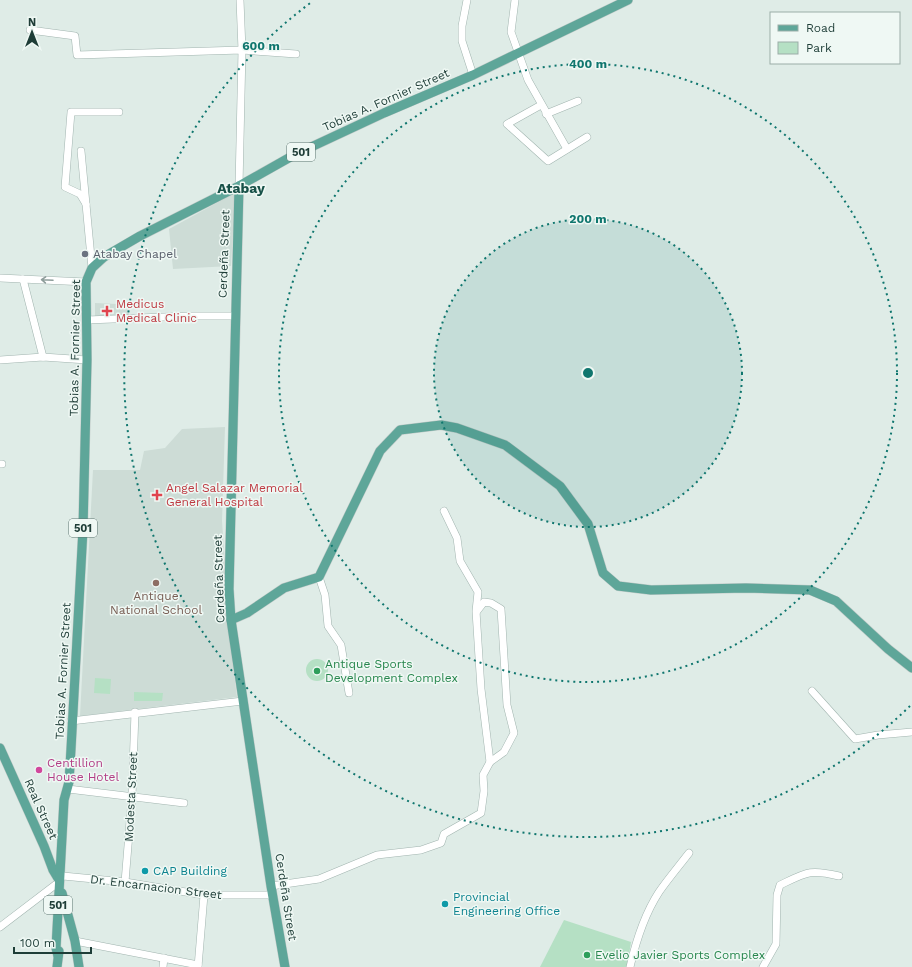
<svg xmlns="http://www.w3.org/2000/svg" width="912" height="967" font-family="'Work Sans',sans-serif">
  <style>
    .built { fill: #cddcd6 }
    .green { fill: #b5e0c4 }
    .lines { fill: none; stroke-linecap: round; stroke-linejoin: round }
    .minor-casing { stroke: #a1b4af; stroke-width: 8 }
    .major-casing { stroke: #c0c9c7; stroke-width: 10 }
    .minor { stroke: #fff; stroke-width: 7 }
    .major { stroke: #5ea699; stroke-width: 9 }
    .oneway { stroke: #8e9e9b }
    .ring { fill: none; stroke: #0f766e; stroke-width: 2; stroke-dasharray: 2 4 }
    .worship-dot { fill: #6b7280; stroke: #eff8f4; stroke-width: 1.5 }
    .health-dot { fill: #e0444e; stroke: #eff8f4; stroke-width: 1.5 }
    .education-dot { fill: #8d6e63; stroke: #eff8f4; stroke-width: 1.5 }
    .leisure-dot { fill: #2e9e5b; stroke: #eff8f4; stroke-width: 1.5 }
    .hotel-dot { fill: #d1479c; stroke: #eff8f4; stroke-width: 1.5 }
    .culture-dot { fill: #0f9aa8; stroke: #eff8f4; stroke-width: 1.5 }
    .labels { text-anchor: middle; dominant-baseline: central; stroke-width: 3; stroke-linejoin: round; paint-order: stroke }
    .shield { fill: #eff8f4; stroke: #5d7570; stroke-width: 1 }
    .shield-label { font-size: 11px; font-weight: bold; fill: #1e3d37 }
    .street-label { font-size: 12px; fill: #1e3d37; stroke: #eff8f4 }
    .worship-label { font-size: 12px; fill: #5b616d; stroke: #eff8f4; text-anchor: start }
    .health-label { font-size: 12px; fill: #be3a42; stroke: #eff8f4; text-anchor: start }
    .education-label { font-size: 12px; fill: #785e54; stroke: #eff8f4 }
    .leisure-label { font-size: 12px; fill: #27864d; stroke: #eff8f4; text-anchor: start }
    .hotel-label { font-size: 12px; fill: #b23c85; stroke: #eff8f4; text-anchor: start }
    .culture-label { font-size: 12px; fill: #0d838f; stroke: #eff8f4; text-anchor: start }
    .quarter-label { font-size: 14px; font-weight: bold; fill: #185148; stroke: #eff8f4 }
    .centre { fill: #0f766e; stroke: #eff8f4; stroke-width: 2 }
    .ring-label { font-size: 12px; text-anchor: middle; font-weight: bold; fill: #0f766e; stroke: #eff8f4; stroke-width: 3; stroke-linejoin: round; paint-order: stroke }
  </style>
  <rect width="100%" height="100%" fill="#dfece7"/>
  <g class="built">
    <polygon points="235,193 231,266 173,269 169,229"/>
    <polygon points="95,303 117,304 118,310 118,304 119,308 124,307 129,312 129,317 95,318"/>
    <polygon points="225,427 222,521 230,642 237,697 80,716 93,470 140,470 144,451 165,448 182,429"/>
  </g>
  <g class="green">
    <circle cx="317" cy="670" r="11"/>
    <polygon points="95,678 111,679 110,694 94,693"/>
    <polygon points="134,692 163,693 162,701 134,701"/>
    <polygon points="564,920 631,942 627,967 540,967"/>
  </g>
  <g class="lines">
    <g class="minor-casing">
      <g id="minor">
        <polyline points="467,0 462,26 462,41 473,75"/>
        <polyline points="515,0 511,32 528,80 567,149"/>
        <polyline points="30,30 75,36 77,55 242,50 296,54"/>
        <polyline points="541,105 507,124 548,161 587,137"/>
        <polyline points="546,114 578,101"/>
        <polyline points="81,151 92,268"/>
        <polyline points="239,186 242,50 240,0"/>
        <polyline points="86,204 80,194 65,187 71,112 119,112"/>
        <polyline points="0,278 86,282"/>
        <polyline points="23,279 43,357"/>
        <polyline points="87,320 190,316 234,316"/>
        <polyline points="0,360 43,357 87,360"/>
        <polyline points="0,464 2,464"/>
        <polyline points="319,577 325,595 328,626 341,645 349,693"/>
        <polyline points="477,611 484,602 491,603 501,609 507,705 514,733 504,752 490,762"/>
        <polyline points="812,691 855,739 878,735 912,732"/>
        <polyline points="71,721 243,701"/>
        <polyline points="68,789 184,803"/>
        <polyline points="63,876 125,882 204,895 272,895"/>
        <polyline points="125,882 132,797 135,712"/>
        <polyline points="271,886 319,879 377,855 421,850 441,843 444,834 481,813 484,791 483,775 490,762 481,689 476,611 478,592 460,561 457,538 444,511"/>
        <polyline points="0,927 59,882"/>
        <polyline points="75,941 198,965"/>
        <polyline points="163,967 164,958"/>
        <polyline points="198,967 204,895"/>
        <path d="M630 967C636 941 644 915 659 892 668 879 679 866 689 853"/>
        <path d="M763 967 776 944 777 895 780 885C807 872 810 869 839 876"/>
      </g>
    </g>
    <g class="major-casing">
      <g id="major">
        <polyline points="239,186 229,589 231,620 271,886 285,967"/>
        <polyline points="231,620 247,613 284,588 319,577 380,451 400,430 441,425 457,428 505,445 560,486 588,524 603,573 618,586 651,590 746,588 810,590 836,601 888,649 912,668"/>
        <polyline points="0,748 44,846 53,870 59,880"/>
        <polyline points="62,893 75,941 79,967"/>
        <polyline points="58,956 56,948 64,800 69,782 71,749 83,529 87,360 86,282 92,268 104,257 140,236 239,186 294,155 384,113 473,75 628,0"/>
        <polyline points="57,967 59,951"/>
      </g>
    </g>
    <use href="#minor" class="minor"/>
    <use href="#major" class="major"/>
  </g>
  <defs><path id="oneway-shaft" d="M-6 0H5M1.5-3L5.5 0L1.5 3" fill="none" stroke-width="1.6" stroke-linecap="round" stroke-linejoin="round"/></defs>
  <use class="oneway" href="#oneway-shaft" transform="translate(47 280) rotate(-177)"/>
  <circle cx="588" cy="373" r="154" fill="#0f766e" fill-opacity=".12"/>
  <g class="ring">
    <circle cx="588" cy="373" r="154"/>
    <circle cx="588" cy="373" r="309"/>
    <path d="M910 706A463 463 0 1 1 313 1"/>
  </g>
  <circle class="worship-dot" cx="85" cy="254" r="4"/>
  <g class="health-dot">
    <path d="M105 305h4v4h4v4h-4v4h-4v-4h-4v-4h4z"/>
    <path d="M155 489h4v4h4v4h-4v4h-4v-4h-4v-4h4z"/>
  </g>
  <circle class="education-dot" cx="156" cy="583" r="4"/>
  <g class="leisure-dot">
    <circle cx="317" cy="671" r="4"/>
    <circle cx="587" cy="955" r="4"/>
  </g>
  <circle class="hotel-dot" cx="39" cy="770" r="4"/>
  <g class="culture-dot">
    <circle cx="145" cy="871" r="4"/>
    <circle cx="445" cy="904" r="4"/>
  </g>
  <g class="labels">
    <g class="shield">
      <rect x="287" y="143" width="28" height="18" rx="3"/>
      <rect x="69" y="519" width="28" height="18" rx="3"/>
      <rect x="44" y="896" width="28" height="18" rx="3"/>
    </g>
    <g class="shield-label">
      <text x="301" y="152">501</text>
      <text x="83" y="528">501</text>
      <text x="58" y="905">501</text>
    </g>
    <g class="street-label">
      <text transform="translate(386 100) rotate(-24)">Tobias A. Fornier Street</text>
      <text transform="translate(224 254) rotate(-88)">Cerdeña Street</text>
      <text transform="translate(75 348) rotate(-89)">Tobias A. Fornier Street</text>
      <text transform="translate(219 579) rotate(-92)">Cerdeña Street</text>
      <text transform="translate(63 671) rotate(-87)">Tobias A. Fornier Street</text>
      <text transform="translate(131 797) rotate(-87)">Modesta Street</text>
      <text transform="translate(41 809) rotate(66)">Real Street</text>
      <text transform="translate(156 887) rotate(7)">Dr. Encarnacion Street</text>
      <text transform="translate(286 897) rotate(81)">Cerdeña Street</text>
    </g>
    <g class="worship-label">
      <text x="93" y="254">Atabay Chapel</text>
    </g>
    <g class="health-label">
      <text x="116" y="304">Medicus<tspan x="116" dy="14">Medical Clinic</tspan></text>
      <text x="166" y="488">Angel Salazar Memorial<tspan x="166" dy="14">General Hospital</tspan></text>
    </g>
    <g class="education-label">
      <text x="156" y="596">Antique<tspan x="156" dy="14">National School</tspan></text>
    </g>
    <g class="leisure-label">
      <text x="325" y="664">Antique Sports<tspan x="325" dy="14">Development Complex</tspan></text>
      <text x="595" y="955">Evelio Javier Sports Complex</text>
    </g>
    <g class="hotel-label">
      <text x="47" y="763">Centillion<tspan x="47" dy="14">House Hotel</tspan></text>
    </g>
    <g class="culture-label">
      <text x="153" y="871">CAP Building</text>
      <text x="453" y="897">Provincial<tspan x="453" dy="14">Engineering Office</tspan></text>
    </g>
    <g class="quarter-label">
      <text x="241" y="188">Atabay</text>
    </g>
  </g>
  <circle cx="588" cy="373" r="6" class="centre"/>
  <g class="ring-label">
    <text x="261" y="50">600 m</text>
    <text x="588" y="68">400 m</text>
    <text x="588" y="223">200 m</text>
  </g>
  <rect x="770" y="12" width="130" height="52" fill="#eff8f4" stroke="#9bada8"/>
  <rect x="778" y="25" width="20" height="6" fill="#5ea699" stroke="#9bada8"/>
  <text x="806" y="32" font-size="12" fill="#1e3d37">Road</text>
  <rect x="778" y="42" width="20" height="12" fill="#b5e0c4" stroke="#9bada8"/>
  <text x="806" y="52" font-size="12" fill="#1e3d37">Park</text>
  <g transform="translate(32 32)" stroke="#eff8f4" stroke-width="3" paint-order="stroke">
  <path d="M0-3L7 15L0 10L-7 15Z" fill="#1e3d37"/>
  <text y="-6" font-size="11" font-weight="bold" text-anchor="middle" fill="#1e3d37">N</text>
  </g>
  <path d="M14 947v6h77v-6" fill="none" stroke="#1e3d37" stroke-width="2"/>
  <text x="20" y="947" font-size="12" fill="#1e3d37" stroke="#eff8f4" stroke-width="3" paint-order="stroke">100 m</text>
</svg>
